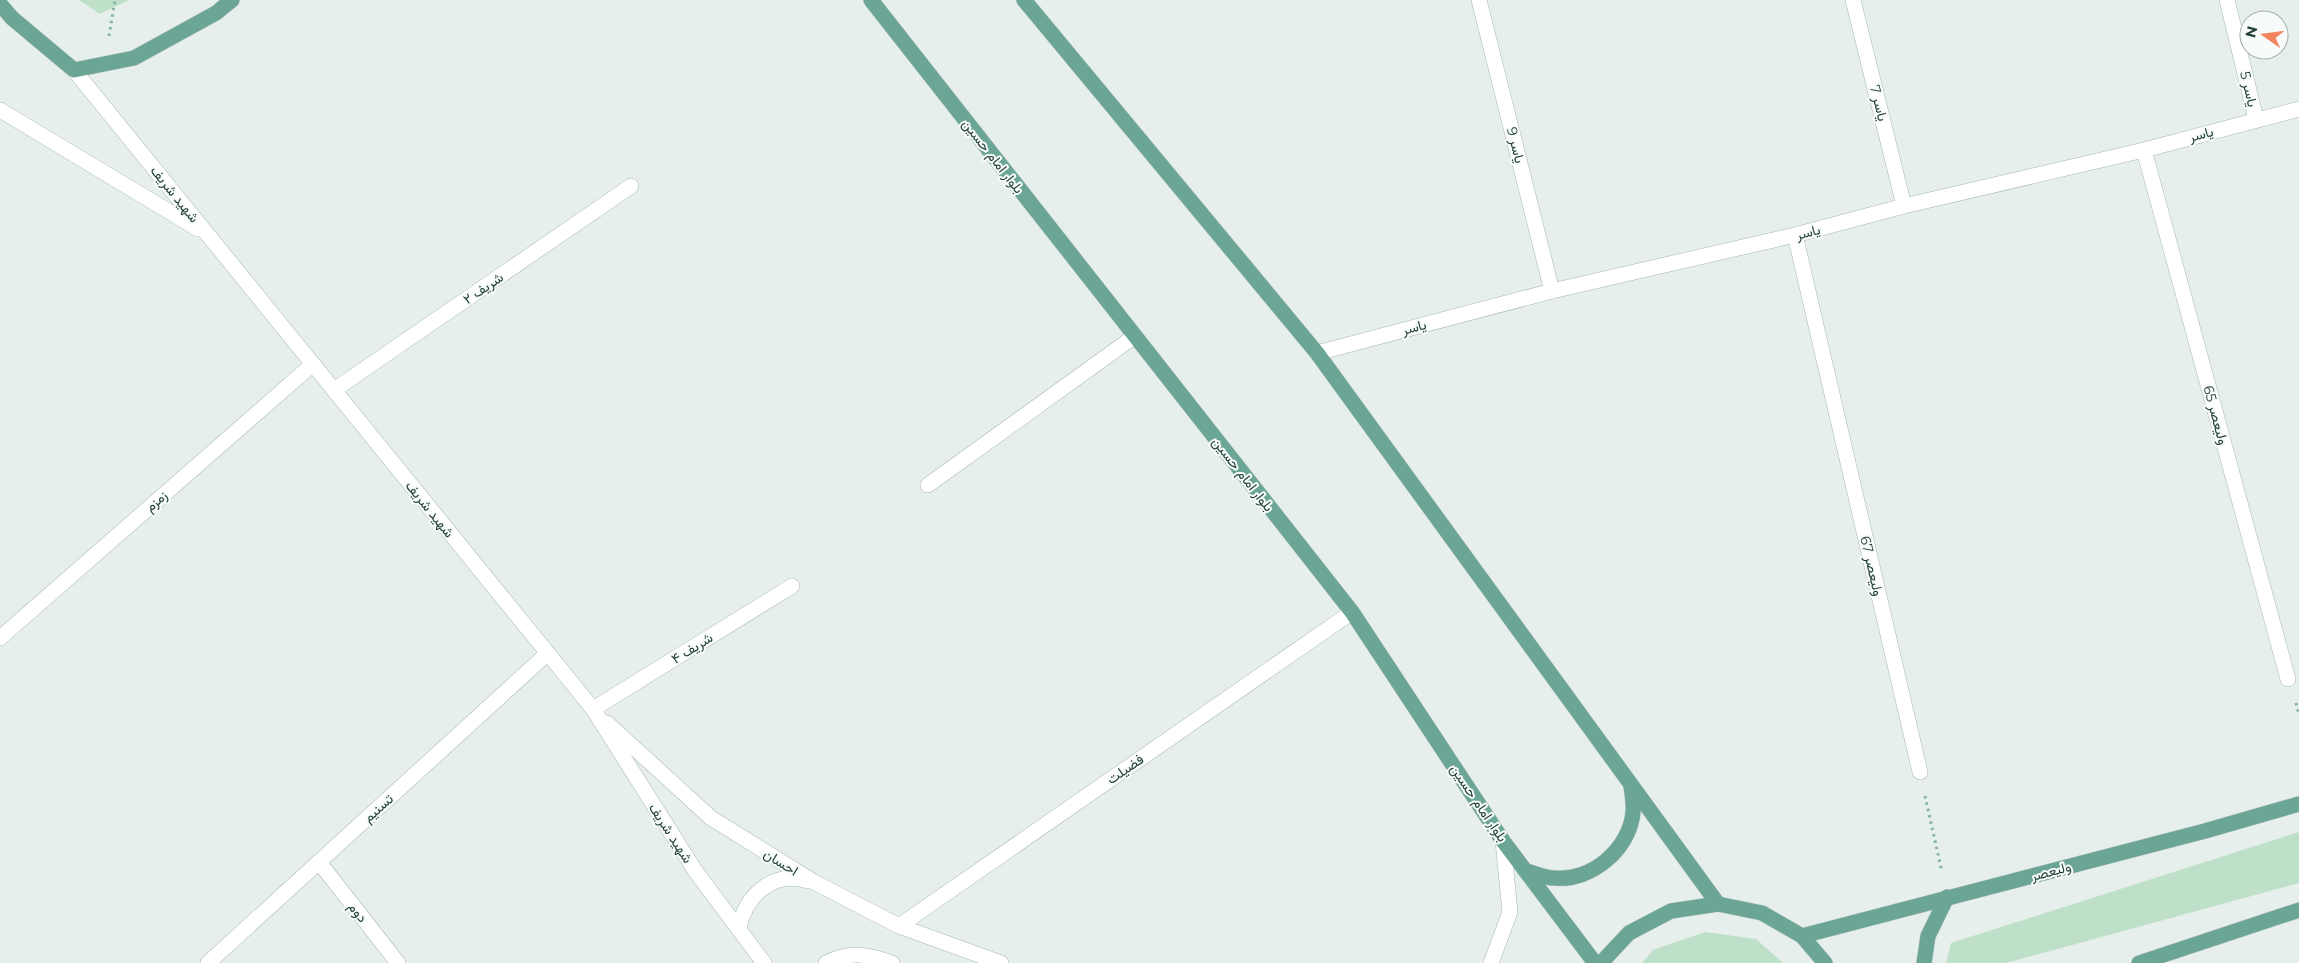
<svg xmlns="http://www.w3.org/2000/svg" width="2299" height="963" font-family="Montserrat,Vazirmatn,sans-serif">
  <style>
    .green { fill: #bfe0c8 }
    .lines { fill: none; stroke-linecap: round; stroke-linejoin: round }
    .minor-casing { stroke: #a8b8b2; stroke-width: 16 }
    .major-casing { stroke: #c2cac8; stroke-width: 16 }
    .path { stroke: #86b3a5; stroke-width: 3; stroke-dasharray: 2.5 4; stroke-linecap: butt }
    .minor { stroke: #fff; stroke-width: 15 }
    .major { stroke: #6aa596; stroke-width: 15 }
    .labels { text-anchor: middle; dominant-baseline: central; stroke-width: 4; stroke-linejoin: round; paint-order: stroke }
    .street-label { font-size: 14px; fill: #24423a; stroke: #f7fbf9 }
  </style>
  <rect width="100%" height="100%" fill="#e6efeb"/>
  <g class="green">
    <polygon points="79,0 129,0 100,14"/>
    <polygon points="2299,832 2299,883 2006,963 1946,963 1951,943"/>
    <polygon points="1705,932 1756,939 1783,963 1642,963 1653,950"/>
  </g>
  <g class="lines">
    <g class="minor-casing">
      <g id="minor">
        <polyline points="1479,0 1552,291"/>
        <polyline points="1853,0 1904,206"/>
        <polyline points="2227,0 2256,119"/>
        <polyline points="74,70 593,709 696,872 764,963"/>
        <polyline points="0,110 198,229"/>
        <polyline points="2144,150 2288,679"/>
        <polyline points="1795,235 1920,772"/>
        <polyline points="1317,353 1552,291 1795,235 1904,206 2144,150 2299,109"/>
        <polyline points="334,390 631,186"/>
        <polyline points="928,485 1135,336"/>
        <polyline points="0,638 313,364"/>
        <polyline points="593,709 792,586"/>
        <polyline points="607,723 711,818 814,882 899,926 1001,963"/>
        <polyline points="319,862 398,963"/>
        <polyline points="899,926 1352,612"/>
        <path d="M739 928C746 895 773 870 808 881"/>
        <polyline points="208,963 548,653"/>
        <path d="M826 963C851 951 867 954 892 963"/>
        <polyline points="1491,963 1510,912 1503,841"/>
      </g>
    </g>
    <g class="major-casing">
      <g id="major">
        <polyline points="871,0 1352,612 1503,841 1595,963"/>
        <polyline points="1024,0 1317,353 1718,904"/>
        <polyline points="0,4 12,18 74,70 134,58 216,13 232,0"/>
        <path d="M1527 871C1536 874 1545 878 1554 878 1591 882 1630 849 1633 812 1634 804 1632 794 1631 785"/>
        <polyline points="1802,936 2205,831 2299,804"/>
        <polyline points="1601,963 1629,933 1671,911 1718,904 1762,913 1802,936 1825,963"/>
        <polyline points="1924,963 1928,936 1947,897"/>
        <polyline points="2139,963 2299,910"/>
      </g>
    </g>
    <g class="path">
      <polyline points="109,36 115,0"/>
      <polyline points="2296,703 2299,715"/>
      <polyline points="1925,796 1942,872"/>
    </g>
    <use href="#minor" class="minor"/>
    <use href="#major" class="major"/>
  </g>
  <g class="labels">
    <g class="street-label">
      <text transform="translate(2249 89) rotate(77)">یاسر 5</text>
      <text transform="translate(1879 103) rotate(76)">یاسر 7</text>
      <text transform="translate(2201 134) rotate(-15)">یاسر</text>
      <text transform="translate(1516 145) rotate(76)">یاسر 9</text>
      <text transform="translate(993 156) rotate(52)">بلوار امام حسین</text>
      <text transform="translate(175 194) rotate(51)">شهید شریف</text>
      <text transform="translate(1808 232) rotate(-15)">یاسر</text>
      <text transform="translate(483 288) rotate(-34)">شریف ۲</text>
      <text transform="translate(1414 327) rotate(-15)">یاسر</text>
      <text transform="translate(2216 415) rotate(75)">ولیعصر 65</text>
      <text transform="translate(1243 474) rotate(52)">بلوار امام حسین</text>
      <text transform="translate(156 501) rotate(-41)">زمزم</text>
      <text transform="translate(430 509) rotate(51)">شهید شریف</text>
      <text transform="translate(1872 566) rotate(77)">ولیعصر 67</text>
      <text transform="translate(692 648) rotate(-32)">شریف ۴</text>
      <text transform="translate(1125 769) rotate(-35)">فضیلت</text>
      <text transform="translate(1479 803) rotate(56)">بلوار امام حسین</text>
      <text transform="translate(378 808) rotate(-42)">تسنیم</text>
      <text transform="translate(671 833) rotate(57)">شهید شریف</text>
      <text transform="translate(781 862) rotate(32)">احسان</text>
      <text transform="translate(2051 871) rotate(-15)">ولیعصر</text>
      <text transform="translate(358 912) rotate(52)">دوم</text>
    </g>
  </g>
  <g transform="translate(2264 35) rotate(284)"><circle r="24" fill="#f7fbf9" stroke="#a3b1ad"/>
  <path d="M0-4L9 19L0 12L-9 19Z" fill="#f4845f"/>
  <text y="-8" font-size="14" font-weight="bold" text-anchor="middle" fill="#24423a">N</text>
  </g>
</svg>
